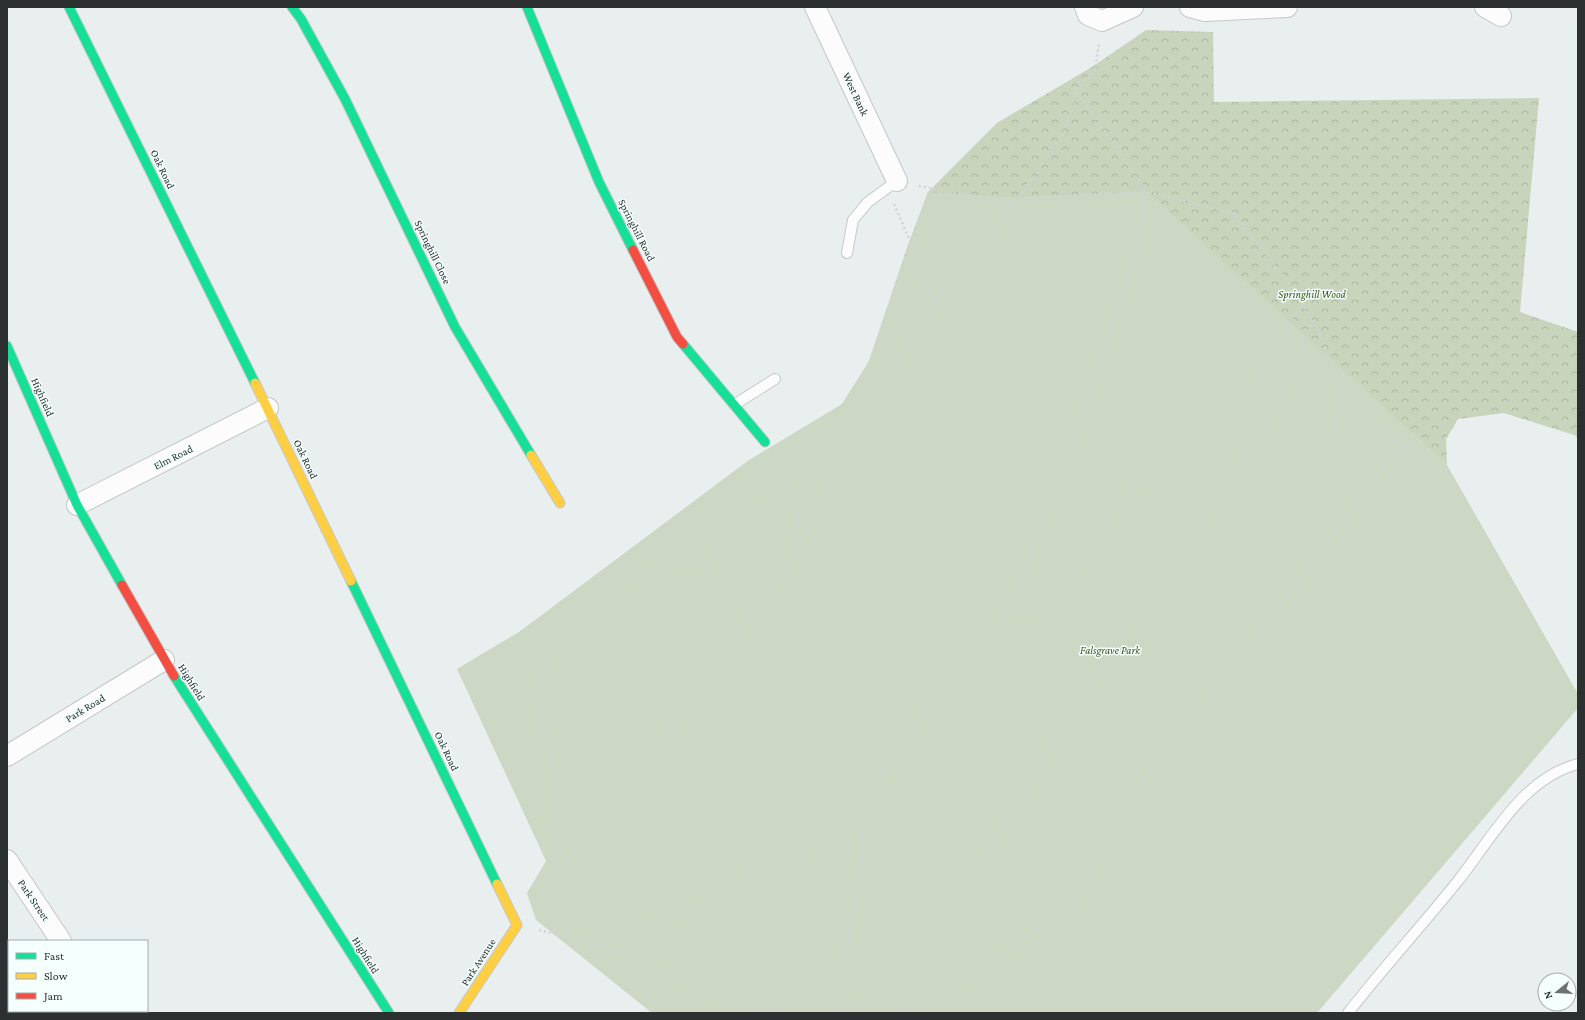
<svg xmlns="http://www.w3.org/2000/svg" width="1585" height="1020" font-family="'Crimson Pro',serif">
  <style>
    .forest { fill: url(#forest-crowns) }
    .green { fill: #ccd8c3 }
    .lines { fill: none; stroke-linecap: round; stroke-linejoin: round }
    .lane-casing { stroke: #c5c8c8; stroke-width: 12 }
    .street-casing { stroke: #c5c8c8; stroke-width: 22 }
    .fast-casing { stroke: #c5c8c8; stroke-width: 11 }
    .slow-casing { stroke: #c5c8c8; stroke-width: 11 }
    .jam-casing { stroke: #c5c8c8; stroke-width: 11 }
    .path { stroke: #d2d3d3; stroke-width: 2.5; stroke-dasharray: 2 3; stroke-linecap: butt }
    .lane { stroke: #fcfcfc; stroke-width: 10 }
    .street { stroke: #fcfcfc; stroke-width: 20 }
    .fast { stroke: #16e098; stroke-width: 9 }
    .slow { stroke: #ffcf43; stroke-width: 9 }
    .jam { stroke: #f24e42; stroke-width: 9 }
    .labels { text-anchor: middle; dominant-baseline: central; stroke-width: 3; stroke-linejoin: round; paint-order: stroke }
    .street-label { font-size: 11px; fill: #2c3030; stroke: #f4fffe }
    .park-label { font-size: 11px; font-style: italic; fill: #3d5311; stroke: #f4fffe }
  </style>
  <defs>
    <pattern id="forest-crowns" width="20" height="18" patternUnits="userSpaceOnUse"><rect width="20" height="18" fill="#c8d5bc"/><path d="M2 6a3 3 0 1 1 6 0M12 15a3 3 0 1 1 6 0" fill="none" stroke="#acb7a2"/></pattern>
  </defs>
  <rect width="100%" height="100%" fill="#e9eeee"/>
  <polygon class="forest" points="1146,30 1213,32 1214,102 1539,98 1520,312 1578,332 1578,438 1574,435 1504,413 1458,419 1446,439 1447,465 1145,192 1019,198 869,361 908,245 928,192 997,123 1092,67"/>
  <polygon class="green" points="1146,191 1447,465 1578,694 1578,708 1317,1013 652,1013 536,920 527,893 546,861 457,669 519,632 749,460 842,404 869,361 928,192 1019,198"/>
  <g class="lines">
    <g class="lane-casing">
      <g id="lane">
        <polyline points="847,253 853,220 868,202 897,181"/>
        <polyline points="734,405 775,379"/>
        <path d="M1348 1013C1383 968 1421 927 1457 882 1491 840 1522 778 1578 764"/>
      </g>
    </g>
    <g class="street-casing">
      <g id="street">
        <polyline points="815,7 897,181"/>
        <polyline points="1085,7 1088,15 1102,21 1133,7"/>
        <polyline points="1190,7 1205,11 1287,7"/>
        <polyline points="1485,7 1501,16"/>
        <polyline points="77,505 268,408"/>
        <polyline points="7,756 164,660"/>
        <polyline points="7,860 61,941"/>
        <polyline points="108,1011 110,1013"/>
      </g>
    </g>
    <g class="fast-casing">
      <g id="fast">
        <polyline points="69,7 255,383"/>
        <polyline points="292,7 301,19 345,99 455,327 531,455"/>
        <polyline points="527,7 599,182 633,250"/>
        <polyline points="683,344 765,442"/>
        <polyline points="7,346 77,505 122,585"/>
        <polyline points="351,581 497,884"/>
        <polyline points="174,676 389,1013"/>
      </g>
    </g>
    <g class="slow-casing">
      <g id="slow">
        <polyline points="255,383 351,581"/>
        <polyline points="531,455 560,503"/>
        <polyline points="459,1013 517,925 497,884"/>
      </g>
    </g>
    <g class="jam-casing">
      <g id="jam">
        <polyline points="633,250 677,337 683,344"/>
        <polyline points="122,585 174,676"/>
      </g>
    </g>
    <g class="path">
      <polyline points="919,186 1014,204"/>
      <polyline points="1019,198 1064,132 1076,90 1095,71 1099,43"/>
      <polyline points="894,204 936,301"/>
      <polyline points="785,477 868,409"/>
      <polyline points="795,551 813,521 869,408 936,301 1019,198 1146,191 1234,214 1284,278 1313,319 1343,390 1330,455 1346,460 1380,429 1401,443 1437,481"/>
      <polyline points="708,563 708,578 721,594 749,616"/>
      <polyline points="1004,616 1040,610 1068,579 1115,506 1250,393 1302,304"/>
      <polyline points="656,710 673,725"/>
      <polyline points="791,835 812,874 849,925"/>
      <polyline points="555,874 557,784 551,748 540,722 538,692 548,659 574,622 598,596 623,579 684,563 708,563 720,542 747,517 766,505 788,483"/>
      <polyline points="534,902 673,725 795,551 798,514 792,489 777,463"/>
      <polyline points="539,930 599,945 728,895 791,835 888,767"/>
      <polyline points="599,945 757,1013 799,1000 839,967 849,938 849,925 863,866 862,827 889,766 926,708 968,667 1017,597 1136,257 1146,191 1076,90"/>
      <polyline points="873,995 910,1013"/>
      <polyline points="839,1013 873,995 974,875 1049,748 1128,622 1269,422 1313,320"/>
      <polyline points="917,1013 963,983 1074,902 1111,823 1149,772 1221,685 1401,443"/>
    </g>
    <use href="#lane" class="lane"/>
    <use href="#street" class="street"/>
    <use href="#fast" class="fast"/>
    <use href="#slow" class="slow"/>
    <use href="#jam" class="jam"/>
  </g>
  <g class="labels">
    <g class="street-label">
      <text transform="translate(856 94) rotate(65)">West Bank</text>
      <text transform="translate(163 169) rotate(64)">Oak Road</text>
      <text transform="translate(637 230) rotate(63)">Springhill Road</text>
      <text transform="translate(433 252) rotate(64)">Springhill Close</text>
      <text transform="translate(43 397) rotate(66)">Highfield</text>
      <text transform="translate(173 457) rotate(-27)">Elm Road</text>
      <text transform="translate(306 459) rotate(64)">Oak Road</text>
      <text transform="translate(192 682) rotate(58)">Highfield</text>
      <text transform="translate(85 708) rotate(-31)">Park Road</text>
      <text transform="translate(447 751) rotate(64)">Oak Road</text>
      <text transform="translate(34 900) rotate(56)">Park Street</text>
      <text transform="translate(366 955) rotate(58)">Highfield</text>
      <text transform="translate(478 962) rotate(-57)">Park Avenue</text>
    </g>
    <g class="park-label">
      <text x="1312" y="294">Springhill Wood</text>
      <text x="1110" y="650">Falsgrave Park</text>
    </g>
  </g>
  <rect width="1585" height="1020" fill="none" stroke="#2c3030" stroke-width="16"/>
  <rect x="8" y="940" width="140" height="72" fill="#f4fffe" stroke="#a4acac"/>
  <rect x="16" y="953" width="20" height="6" fill="#16e098" stroke="#a4acac"/>
  <text x="44" y="960" font-size="12" fill="#2c3030">Fast</text>
  <rect x="16" y="973" width="20" height="6" fill="#ffcf43" stroke="#a4acac"/>
  <text x="44" y="980" font-size="12" fill="#2c3030">Slow</text>
  <rect x="16" y="993" width="20" height="6" fill="#f24e42" stroke="#a4acac"/>
  <text x="44" y="1000" font-size="12" fill="#2c3030">Jam</text>
  <g transform="translate(1557 992) rotate(252)"><circle r="19" fill="#f4fffe" stroke="#a4acac"/>
  <path d="M0-3L7 15L0 10L-7 15Z" fill="#6e7272"/>
  <text y="-6" font-size="11" font-weight="bold" text-anchor="middle" fill="#2c3030">N</text>
  </g>
</svg>
